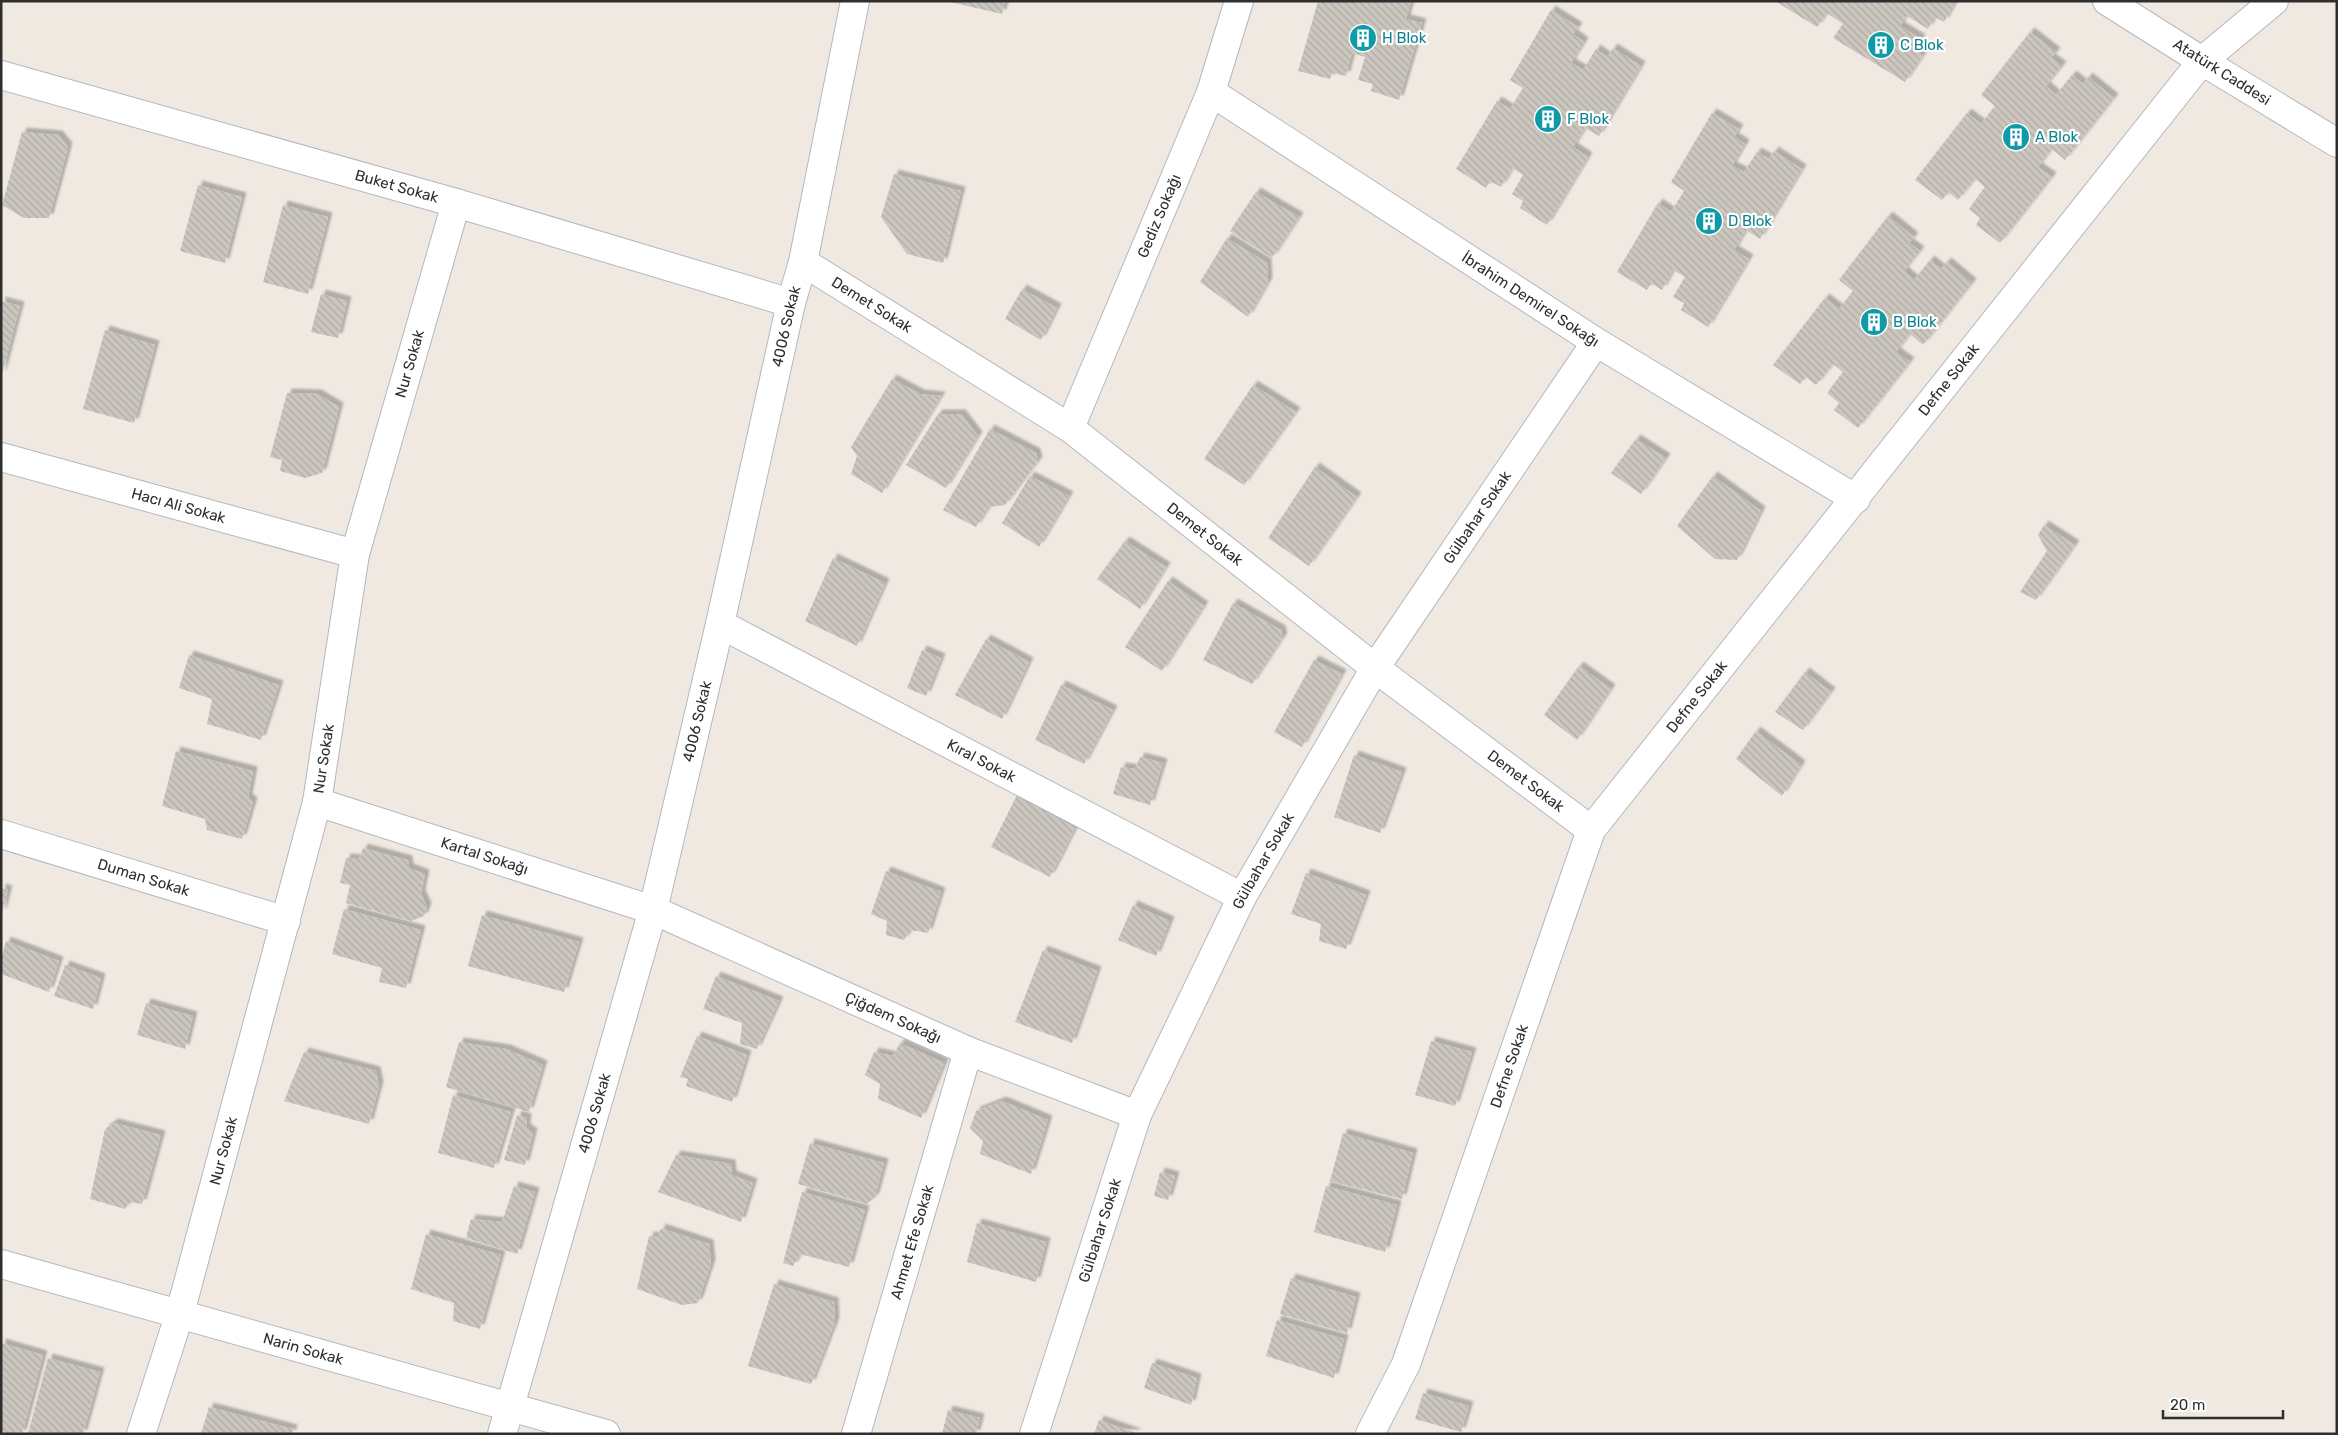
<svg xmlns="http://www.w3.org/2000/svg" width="2338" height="1435" font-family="Rubik,sans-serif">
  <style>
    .building { fill: url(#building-back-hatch); filter: url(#shadow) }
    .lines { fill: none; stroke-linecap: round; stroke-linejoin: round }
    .minor-casing { stroke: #b4b7c1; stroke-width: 30 }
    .tertiary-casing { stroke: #b4b7c1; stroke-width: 30 }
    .secondary-casing { stroke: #b4b7c1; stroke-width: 30 }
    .minor { stroke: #fff; stroke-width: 28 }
    .tertiary { stroke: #fff; stroke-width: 28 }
    .secondary { stroke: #fff; stroke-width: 28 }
    .labels { text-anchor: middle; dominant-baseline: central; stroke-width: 4.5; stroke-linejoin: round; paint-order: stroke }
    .culture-label { font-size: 15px; fill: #0d838f; stroke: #fff; text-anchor: start }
    .street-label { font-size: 15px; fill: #2e2e2e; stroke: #fff }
  </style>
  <defs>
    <pattern id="building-back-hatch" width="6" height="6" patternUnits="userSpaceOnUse" patternTransform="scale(1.25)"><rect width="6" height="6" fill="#cbc7bf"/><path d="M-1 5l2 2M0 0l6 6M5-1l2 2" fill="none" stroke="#afaba4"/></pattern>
    <filter id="shadow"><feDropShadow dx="4.5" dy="-4.5" stdDeviation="1" flood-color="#0004"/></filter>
  </defs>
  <rect width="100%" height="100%" fill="#efe9e1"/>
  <g class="building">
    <polygon points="946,1 1005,1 1002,14"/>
    <polygon points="1318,1 1411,1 1406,19 1422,23 1399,100 1371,91 1373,84 1358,80 1365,57 1352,53 1346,76 1332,73 1330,79 1298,71"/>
    <polygon points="1775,1 1956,1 1944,22 1935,17 1928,29 1907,16 1900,26 1921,39 1914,50 1923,55 1905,82 1833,38 1843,24 1827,13 1817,27"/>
    <polygon points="1551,10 1578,27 1573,34 1584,42 1571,63 1583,70 1596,49 1607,57 1613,48 1641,66 1599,136 1585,128 1573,147 1588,157 1547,225 1520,208 1523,201 1512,194 1523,175 1512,168 1501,187 1490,181 1486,188 1456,169 1497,101 1510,109 1523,88 1510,80"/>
    <polygon points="2030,32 2056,52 2051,58 2062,66 2046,86 2056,95 2072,75 2083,84 2088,77 2114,98 2065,160 2052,149 2038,167 2052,177 2000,243 1976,225 1980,218 1969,209 1985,187 1975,179 1958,200 1948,192 1942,200 1915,180 1967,113 1981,124 1995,106 1981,95"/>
    <polygon points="1712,113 1739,129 1734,137 1745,144 1732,166 1744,172 1757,152 1769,159 1774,151 1802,169 1760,239 1746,230 1734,250 1749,259 1708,327 1681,310 1684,303 1673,297 1685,277 1673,270 1662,290 1651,283 1647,290 1617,272 1658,203 1671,212 1684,191 1671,182"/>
    <polygon points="22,132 58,135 68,147 49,218 24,218 2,205"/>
    <polygon points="894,174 961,191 943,263 907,254 881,217"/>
    <polygon points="198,185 242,197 225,263 180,251"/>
    <polygon points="1256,192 1299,217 1272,258 1230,231"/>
    <polygon points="283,205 328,217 308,294 263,282"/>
    <polygon points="1888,216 1914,237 1909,243 1920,251 1904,271 1914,280 1930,260 1941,269 1947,262 1972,283 1923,345 1910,334 1896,352 1910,362 1858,428 1834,410 1839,403 1827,393 1843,372 1833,364 1816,385 1806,377 1800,384 1773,365 1825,298 1839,309 1853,291 1839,280"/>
    <polygon points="1227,238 1267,263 1268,282 1248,317 1200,282"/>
    <polygon points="1022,289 1057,308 1041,340 1005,319"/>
    <polygon points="321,294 347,301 338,338 311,332"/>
    <polygon points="1,301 20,306 2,374 1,374"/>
    <polygon points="105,330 155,345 134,423 83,409"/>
    <polygon points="892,379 920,394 941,396 882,493 851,474 857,456 851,447"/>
    <polygon points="1253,385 1296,412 1244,485 1204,459"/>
    <polygon points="287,393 317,394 339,407 322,473 305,478 280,471 282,460 270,457"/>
    <polygon points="938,414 961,414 978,436 946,488 906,465"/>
    <polygon points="990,429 1036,453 1038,461 1005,505 989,507 976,527 943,510"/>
    <polygon points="1636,439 1666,458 1641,494 1611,473"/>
    <polygon points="1315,467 1357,497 1309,566 1268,538"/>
    <polygon points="1030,476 1069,496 1039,547 1002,523"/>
    <polygon points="1713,476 1761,511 1737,560 1715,559 1677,526"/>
    <polygon points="2044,525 2075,545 2036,600 2020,592 2047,551 2038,535"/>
    <polygon points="1125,541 1166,567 1140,609 1097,579"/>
    <polygon points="833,558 885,583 857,646 805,621"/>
    <polygon points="1168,581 1204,606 1162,671 1125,647"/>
    <polygon points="1233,603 1281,630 1283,637 1252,684 1203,660"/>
    <polygon points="986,639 1029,662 1002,719 955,695"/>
    <polygon points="922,650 941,658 926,696 907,688"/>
    <polygon points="189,655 279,685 261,740 207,724 212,699 179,688"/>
    <polygon points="1314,660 1342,674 1302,747 1274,732"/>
    <polygon points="1579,666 1611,689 1577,740 1544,715"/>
    <polygon points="1805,672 1831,692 1803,730 1775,712"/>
    <polygon points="1061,685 1113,710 1084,764 1035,740"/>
    <polygon points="1756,731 1801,765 1782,796 1736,759"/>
    <polygon points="176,751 253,771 248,798 253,802 242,839 207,830 205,819 162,806"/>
    <polygon points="1354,755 1402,772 1380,833 1334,817"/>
    <polygon points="1140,757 1163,763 1150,805 1113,794 1121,767 1135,769"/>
    <polygon points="1017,795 1075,828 1050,877 991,847"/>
    <polygon points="363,848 408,860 409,868 425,874 421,894 427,907 424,916 411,921 346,903 350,885 340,883 346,858 359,859"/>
    <polygon points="886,871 941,892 928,933 911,930 904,940 886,935 887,921 871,914"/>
    <polygon points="1306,873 1366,895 1346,949 1319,941 1321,924 1291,914"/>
    <polygon points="1,888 8,890 2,913 1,913"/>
    <polygon points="1133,905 1170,921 1156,956 1118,940"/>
    <polygon points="344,909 421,930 406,988 379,982 382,968 332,954"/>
    <polygon points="482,915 579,942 564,992 468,966"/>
    <polygon points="6,941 59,961 49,992 1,974 1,960"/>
    <polygon points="1043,950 1097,971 1072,1043 1015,1022"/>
    <polygon points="65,965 101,978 93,1009 54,996"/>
    <polygon points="716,976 779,1001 757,1049 740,1044 742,1023 703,1009"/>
    <polygon points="146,1003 193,1016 185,1049 137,1035"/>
    <polygon points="697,1036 747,1055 732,1102 686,1086 688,1079 680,1077"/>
    <polygon points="1431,1041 1472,1052 1455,1106 1415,1095"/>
    <polygon points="459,1042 506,1049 543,1065 529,1112 446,1087"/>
    <polygon points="900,1043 944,1063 921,1118 878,1099 880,1084 865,1075 874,1052 893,1056"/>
    <polygon points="304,1052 376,1071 379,1086 369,1124 284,1101"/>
    <polygon points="453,1095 511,1112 494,1168 438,1153"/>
    <polygon points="1002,1101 1048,1120 1031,1174 980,1154 983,1141 970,1128 976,1111"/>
    <polygon points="517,1115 527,1118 526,1128 533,1133 525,1165 504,1160"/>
    <polygon points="114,1123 161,1135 142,1204 130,1202 125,1209 90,1199 105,1129"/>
    <polygon points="1343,1133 1413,1153 1402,1199 1330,1181"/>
    <polygon points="810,1143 884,1163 875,1197 867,1204 798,1184"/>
    <polygon points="676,1155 731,1164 732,1175 753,1183 741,1222 658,1192"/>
    <polygon points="1160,1172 1175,1176 1168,1200 1154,1196"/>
    <polygon points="514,1186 535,1192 517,1254 466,1238 471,1219 502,1222"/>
    <polygon points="1326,1186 1397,1205 1385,1252 1314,1232"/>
    <polygon points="802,1192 865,1210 849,1267 800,1254 793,1266 783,1263"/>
    <polygon points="977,1223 1046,1242 1036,1282 967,1262"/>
    <polygon points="661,1228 709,1244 711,1264 698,1303 682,1305 637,1289 649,1236 658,1237"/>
    <polygon points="426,1234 501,1255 480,1329 453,1321 454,1303 411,1289"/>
    <polygon points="1291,1278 1356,1297 1347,1333 1280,1314"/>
    <polygon points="774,1284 834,1302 835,1322 811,1384 748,1366"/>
    <polygon points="1277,1320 1344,1339 1334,1378 1266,1356"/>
    <polygon points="1,1343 43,1355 22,1434 1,1434"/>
    <polygon points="48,1358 100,1372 83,1434 28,1434"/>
    <polygon points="1152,1363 1197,1378 1191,1405 1144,1388"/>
    <polygon points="1423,1393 1469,1406 1461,1432 1415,1419"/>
    <polygon points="209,1407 293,1429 292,1434 201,1434"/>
    <polygon points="948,1410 980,1418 976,1434 942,1434"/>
    <polygon points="1099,1420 1136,1433 1136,1434 1094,1434"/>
  </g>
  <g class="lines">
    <g class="minor-casing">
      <g id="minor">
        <path id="s1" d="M1 75 456 203 791 303"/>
        <path id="s2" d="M1211 92 1596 342 1856 499"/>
        <path id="s3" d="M803 262 1070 428 1375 668 1591 830"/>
        <path id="s4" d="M1070 428 1211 92 1239 1"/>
        <path id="s5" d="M1 457 355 554"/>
        <path id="s6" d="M720 624 1242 897"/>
        <path id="s7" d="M317 802 653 910 968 1051 1137 1115"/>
        <path id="s8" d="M1 834 286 921"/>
        <path id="s9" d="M1 1264 606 1434"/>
        <path id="s10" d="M141 1434 180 1313 317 802 355 554 456 203"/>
        <path id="s11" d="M856 1434 968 1051"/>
        <path id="s12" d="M1034 1434 1137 1115 1242 897 1375 668 1596 342"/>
        <path id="s13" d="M1370 1434 1406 1364 1591 830 2202 61 2274 1"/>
      </g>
    </g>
    <g class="tertiary-casing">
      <g id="tertiary">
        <polyline points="2202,61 2337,143"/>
        <path id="s14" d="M502 1434 653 910 720 624 791 303 803 262 855 1"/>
      </g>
    </g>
    <g class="secondary-casing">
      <polyline id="secondary" points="2107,1 2202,61"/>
    </g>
    <use href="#minor" class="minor"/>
    <use href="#tertiary" class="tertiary"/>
    <use href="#secondary" class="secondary"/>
  </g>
  <defs>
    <g id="building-disc" transform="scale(1.4375)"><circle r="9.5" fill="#0f9aa8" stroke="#fff"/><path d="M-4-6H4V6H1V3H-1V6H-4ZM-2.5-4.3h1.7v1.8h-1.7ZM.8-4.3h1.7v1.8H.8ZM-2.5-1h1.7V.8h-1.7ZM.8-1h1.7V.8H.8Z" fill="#fff"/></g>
  </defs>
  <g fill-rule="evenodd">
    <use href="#building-disc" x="1363" y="38"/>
    <use href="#building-disc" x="1881" y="45"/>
    <use href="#building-disc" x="1548" y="119"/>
    <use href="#building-disc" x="2016" y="137"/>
    <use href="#building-disc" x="1709" y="221"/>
    <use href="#building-disc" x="1874" y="322"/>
  </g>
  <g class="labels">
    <g class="culture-label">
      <text x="1382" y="38">H Blok</text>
      <text x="1900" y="45">C Blok</text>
      <text x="1567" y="119">F Blok</text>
      <text x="2035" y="137">A Blok</text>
      <text x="1728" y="221">D Blok</text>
      <text x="1893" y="322">B Blok</text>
    </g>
    <g class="street-label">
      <text transform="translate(2222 72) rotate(32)">Atatürk Caddesi</text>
      <text stroke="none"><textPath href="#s1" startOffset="411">Buket Sokak</textPath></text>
      <text stroke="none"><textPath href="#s4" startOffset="230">Gediz Sokağı</textPath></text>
      <text stroke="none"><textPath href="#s2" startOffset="381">İbrahim Demirel Sokağı</textPath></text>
      <text stroke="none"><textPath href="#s3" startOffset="81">Demet Sokak</textPath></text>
      <text stroke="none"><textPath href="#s14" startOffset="1144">4006 Sokak</textPath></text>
      <text stroke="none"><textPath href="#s10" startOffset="1105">Nur Sokak</textPath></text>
      <text stroke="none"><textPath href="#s13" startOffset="1219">Defne Sokak</textPath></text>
      <text stroke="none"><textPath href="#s5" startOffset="184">Hacı Ali Sokak</textPath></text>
      <text stroke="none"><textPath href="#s12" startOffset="1024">Gülbahar Sokak</textPath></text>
      <text stroke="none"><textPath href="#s3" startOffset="486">Demet Sokak</textPath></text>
      <text stroke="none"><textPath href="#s13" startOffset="814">Defne Sokak</textPath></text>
      <text stroke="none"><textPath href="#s14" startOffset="739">4006 Sokak</textPath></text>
      <text stroke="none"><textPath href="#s10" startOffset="700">Nur Sokak</textPath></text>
      <text stroke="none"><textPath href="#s6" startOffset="295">Kıral Sokak</textPath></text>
      <text stroke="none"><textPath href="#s3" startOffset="891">Demet Sokak</textPath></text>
      <text stroke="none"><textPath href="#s7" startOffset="176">Kartal Sokağı</textPath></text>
      <text stroke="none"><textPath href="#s12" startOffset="619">Gülbahar Sokak</textPath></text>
      <text stroke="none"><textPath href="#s8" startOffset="149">Duman Sokak</textPath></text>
      <text stroke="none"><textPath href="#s7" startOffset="616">Çiğdem Sokağı</textPath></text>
      <text stroke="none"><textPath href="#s13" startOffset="394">Defne Sokak</textPath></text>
      <text stroke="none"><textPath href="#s14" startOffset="334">4006 Sokak</textPath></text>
      <text stroke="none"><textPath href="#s10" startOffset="295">Nur Sokak</textPath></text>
      <text stroke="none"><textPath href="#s12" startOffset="214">Gülbahar Sokak</textPath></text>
      <text stroke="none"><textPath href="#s11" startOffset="200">Ahmet Efe Sokak</textPath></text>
      <text stroke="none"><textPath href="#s9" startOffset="314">Narin Sokak</textPath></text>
    </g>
  </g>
  <rect width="2338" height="1435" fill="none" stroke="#2e2e2e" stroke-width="5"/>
  <path d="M2163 1410v8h120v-8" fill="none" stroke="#2e2e2e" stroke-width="2.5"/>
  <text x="2170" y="1410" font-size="15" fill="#2e2e2e" stroke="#ffffff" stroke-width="4" paint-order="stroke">20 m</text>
</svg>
